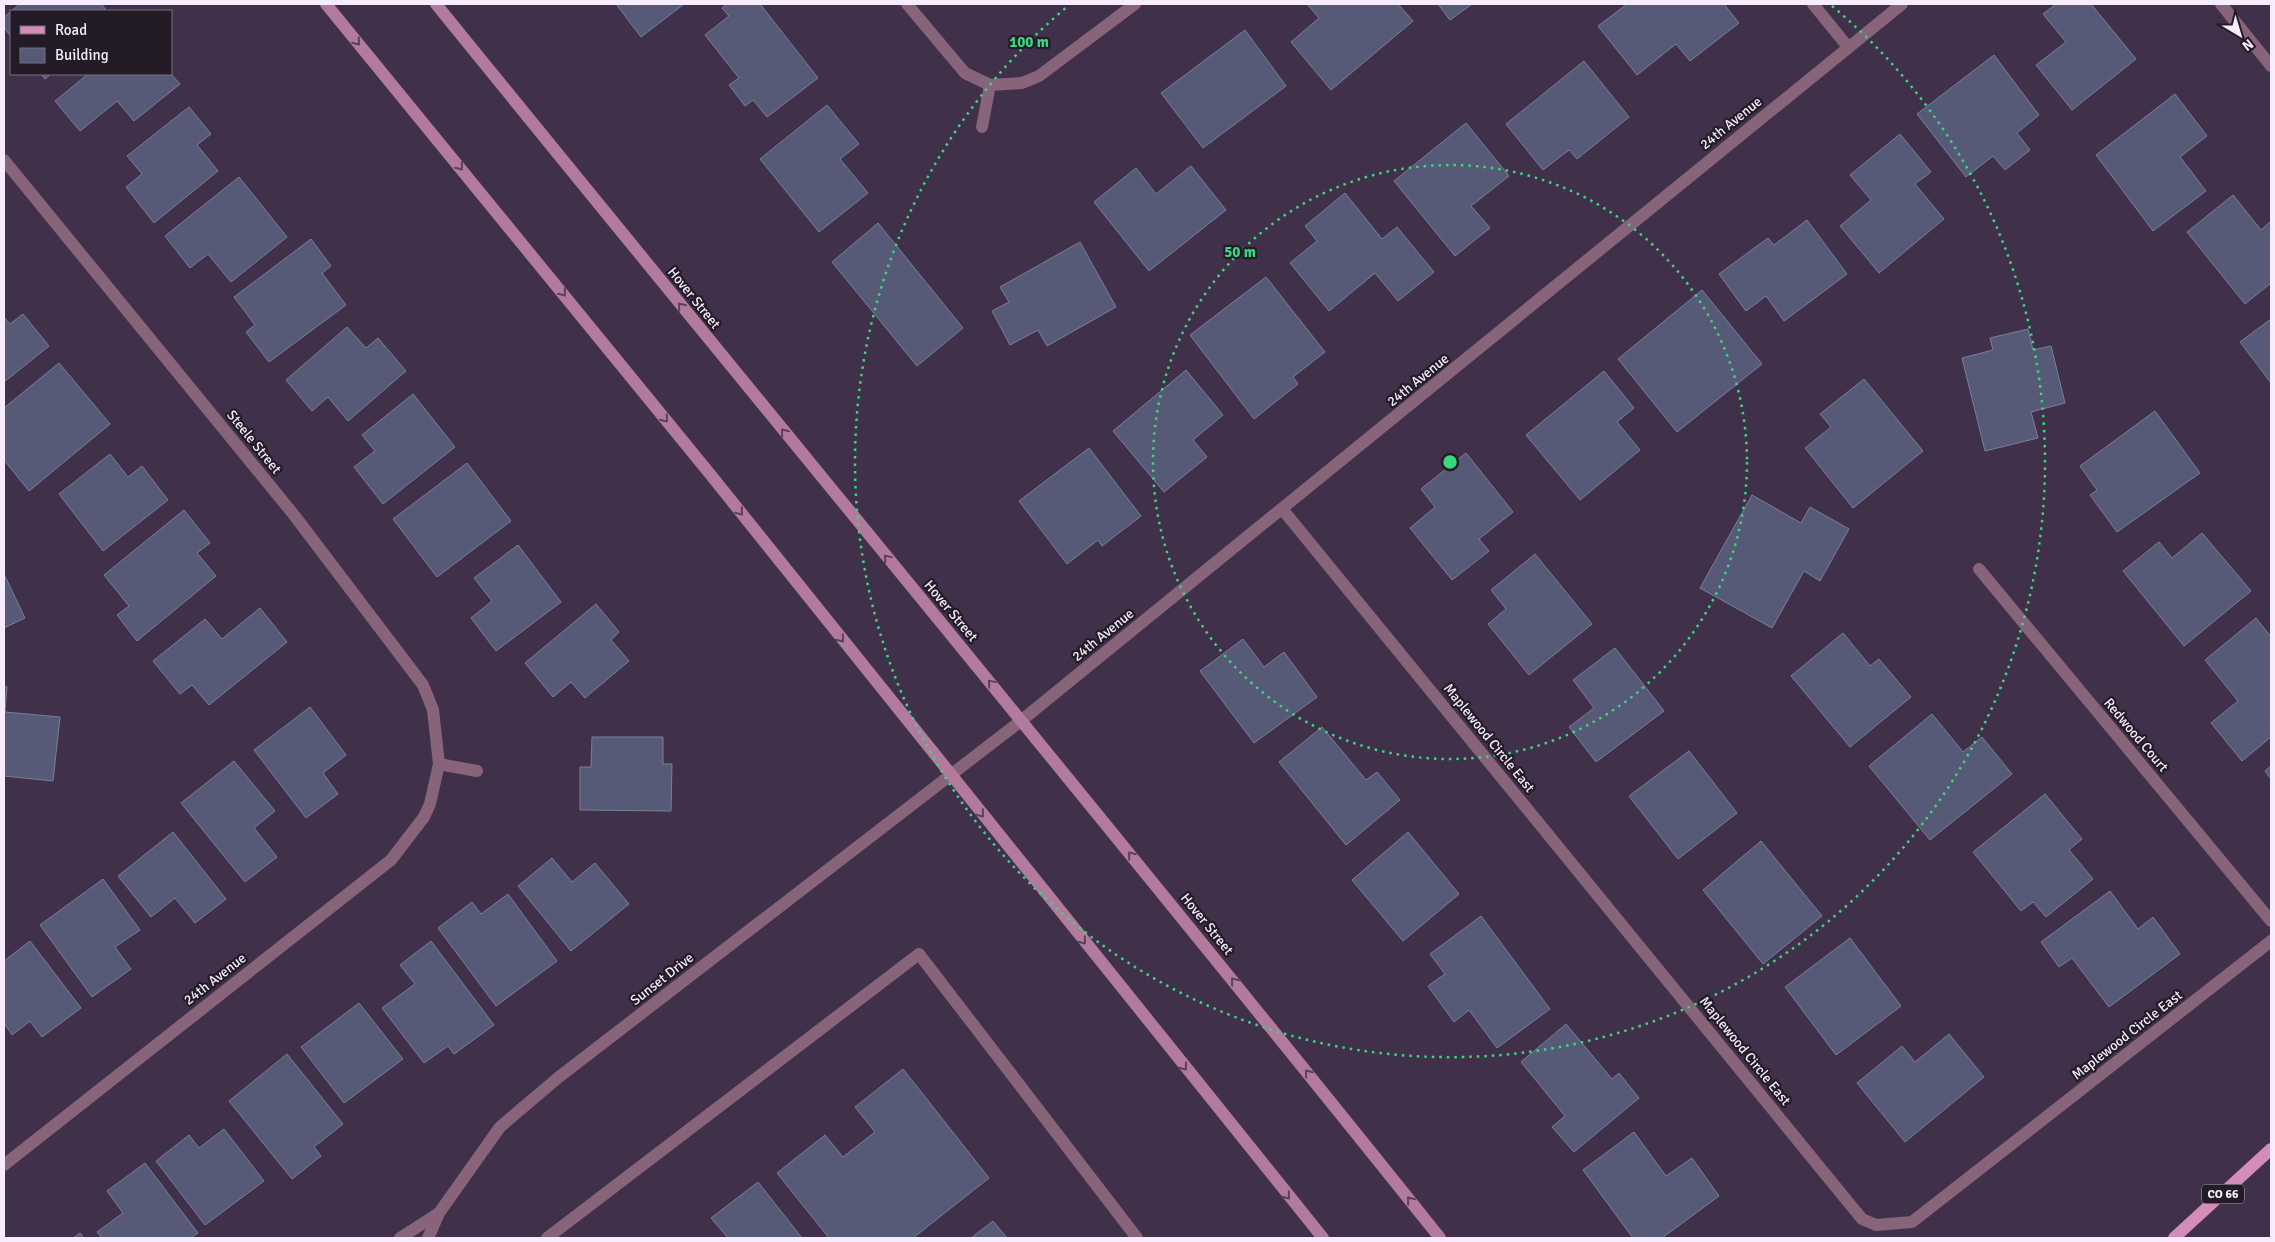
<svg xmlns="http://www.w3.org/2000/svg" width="2275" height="1242" font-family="Signika,sans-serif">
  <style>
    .building { fill: #575a77; stroke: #7a7e9d }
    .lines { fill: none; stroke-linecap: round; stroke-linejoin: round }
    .lane { stroke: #876479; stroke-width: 12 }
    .street { stroke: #876479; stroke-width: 12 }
    .secondary { stroke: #b27b9d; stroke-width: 12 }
    .primary { stroke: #d48db8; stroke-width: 12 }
    .oneway { stroke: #5c4256 }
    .ring { fill: none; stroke: #39d87f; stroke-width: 2.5; stroke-dasharray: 2.5 5 }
    .labels { text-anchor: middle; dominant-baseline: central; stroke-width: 4.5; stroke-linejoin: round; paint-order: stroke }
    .shield { fill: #231c27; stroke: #b7aebd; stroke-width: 1 }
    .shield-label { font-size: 12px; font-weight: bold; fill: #f6ecfd }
    .street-label { font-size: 14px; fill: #f6ecfd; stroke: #231c27 }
    .centre { fill: #39d87f; stroke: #231c27; stroke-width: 2.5 }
    .ring-label { font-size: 15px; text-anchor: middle; font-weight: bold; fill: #39d87f; stroke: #231c27; stroke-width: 4.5; stroke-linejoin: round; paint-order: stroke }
  </style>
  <rect width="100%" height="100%" fill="#40304a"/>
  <g class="building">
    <polygon points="20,4 101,4 107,11 11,11 11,37 4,27 4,17"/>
    <polygon points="616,4 684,4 641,37"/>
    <polygon points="727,4 760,4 818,78 767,117 753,100 745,106 729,85 739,78 705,35 729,16 722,8"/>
    <polygon points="1307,4 1398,4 1413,21 1331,90 1291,42 1319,18"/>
    <polygon points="1438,4 1472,4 1450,20"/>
    <polygon points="1627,4 1724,4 1739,23 1690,61 1676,44 1637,75 1598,26"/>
    <polygon points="2056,4 2091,4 2136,59 2072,110 2036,65 2066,42 2043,14"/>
    <polygon points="1245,30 1286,86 1203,148 1161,93"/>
    <polygon points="1994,55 2039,115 2017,133 2030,150 2005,170 1993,156 1966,177 1917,114"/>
    <polygon points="1584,61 1629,117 1577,159 1569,150 1543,170 1506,124"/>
    <polygon points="41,74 51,74 45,79"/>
    <polygon points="88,74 171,74 180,84 134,121 117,101 80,131 55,101"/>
    <polygon points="2175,94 2207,136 2180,157 2206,191 2153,231 2096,155"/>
    <polygon points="827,105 859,144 840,159 868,193 819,232 760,159"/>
    <polygon points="189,107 211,134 197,145 218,171 154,223 126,187 142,174 127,156"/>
    <polygon points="1466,123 1509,176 1471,206 1490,228 1455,256 1394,181"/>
    <polygon points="1900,134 1931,172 1915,184 1944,219 1879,273 1840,226 1871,200 1850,175"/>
    <polygon points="1191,166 1226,210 1149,271 1094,202 1136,168 1156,194"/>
    <polygon points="239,177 287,237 231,282 208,254 190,268 165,236"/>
    <polygon points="1345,193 1382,239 1397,227 1434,272 1398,301 1375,273 1329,311 1290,263 1317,241 1305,226"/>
    <polygon points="2233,195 2261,230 2271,221 2271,283 2245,304 2187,232"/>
    <polygon points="1807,220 1847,274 1784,321 1766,296 1746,311 1719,274 1768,238 1774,245"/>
    <polygon points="878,223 963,328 917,366 832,262"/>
    <polygon points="311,239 331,266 322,273 346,305 269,362 246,332 255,325 234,297"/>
    <polygon points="1080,242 1116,307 1047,346 1038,330 1010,345 992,311 1009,302 1000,287"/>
    <polygon points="1266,277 1325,352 1293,377 1298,384 1254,419 1190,335"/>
    <polygon points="1702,290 1762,364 1677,432 1618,359"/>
    <polygon points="23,314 49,346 4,382 4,317 10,324"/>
    <polygon points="2271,319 2271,383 2240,342"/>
    <polygon points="347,327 366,348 378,338 406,371 348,421 328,397 312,411 286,380"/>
    <polygon points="2028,329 2033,350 2051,346 2065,403 2031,412 2038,438 1985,451 1962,358 1993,350 1990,338"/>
    <polygon points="59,363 110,424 29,491 4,460 4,408"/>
    <polygon points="1186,370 1223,415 1193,440 1207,457 1164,492 1113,431"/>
    <polygon points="1604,371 1634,408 1617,422 1640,450 1580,500 1526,435"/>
    <polygon points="1864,379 1923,451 1853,508 1805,448 1831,427 1820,414"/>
    <polygon points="413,394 455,447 383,504 354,467 375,451 362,435"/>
    <polygon points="2155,411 2200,473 2117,532 2090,495 2097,490 2080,466"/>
    <polygon points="1089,448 1141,516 1102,546 1098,540 1067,564 1019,501"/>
    <polygon points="1466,453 1513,512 1479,539 1489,551 1452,580 1410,528 1435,507 1421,489"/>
    <polygon points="110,454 128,477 142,466 168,500 103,551 59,494"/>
    <polygon points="467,463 511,521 437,577 393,519"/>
    <polygon points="1752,495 1801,523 1810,507 1849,529 1820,581 1804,571 1772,628 1700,588"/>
    <polygon points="184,510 210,543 197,553 216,576 137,641 117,615 129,606 104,575"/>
    <polygon points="2202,533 2251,591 2184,646 2123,571 2159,542 2172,558"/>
    <polygon points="518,545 561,602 496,651 471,618 492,601 474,578"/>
    <polygon points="1535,554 1592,624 1529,675 1488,624 1506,609 1491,590"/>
    <polygon points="4,574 25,618 4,628"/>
    <polygon points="596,604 619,632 611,640 629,661 585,698 571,682 553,697 525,663"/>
    <polygon points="260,608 287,642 209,705 192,685 180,694 153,661 205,619 222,639"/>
    <polygon points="2256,618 2271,637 2271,723 2270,724 2271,737 2242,761 2211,723 2238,701 2205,660"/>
    <polygon points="1843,633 1870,666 1879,659 1911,697 1850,747 1791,676"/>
    <polygon points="1243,639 1264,667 1284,652 1317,697 1254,743 1200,671"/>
    <polygon points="1615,648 1664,711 1596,762 1569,727 1594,708 1573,680"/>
    <polygon points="4,686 7,687 5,712 60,717 53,781 4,776"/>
    <polygon points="310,707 346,755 323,773 338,794 306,818 254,750"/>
    <polygon points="1932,714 1963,752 1982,737 2012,774 1930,840 1869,766"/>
    <polygon points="1322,727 1366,780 1377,772 1400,800 1346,845 1279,762"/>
    <polygon points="592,737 663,737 663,764 672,764 671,811 580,810 580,767 591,767"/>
    <polygon points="1689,751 1737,813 1678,859 1629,796"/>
    <polygon points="234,761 275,811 254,828 277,857 245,882 181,803"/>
    <polygon points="2271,766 2271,779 2265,771"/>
    <polygon points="2045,794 2082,839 2069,850 2093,879 2046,917 2033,902 2021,911 1973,852"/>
    <polygon points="173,832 226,899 195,923 175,898 151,917 118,876"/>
    <polygon points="1408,832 1459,894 1403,941 1352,880"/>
    <polygon points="1761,841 1822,916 1763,964 1703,890"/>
    <polygon points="552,858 572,882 595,863 629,904 571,951 518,886"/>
    <polygon points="103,879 140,930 115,947 131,969 92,997 40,925"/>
    <polygon points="2110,891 2138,929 2153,917 2180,954 2109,1007 2072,958 2059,967 2041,942"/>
    <polygon points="508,894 557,961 496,1006 438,928 472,902 481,914"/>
    <polygon points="1481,916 1550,1009 1497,1048 1469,1010 1454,1022 1428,986 1445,974 1430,954"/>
    <polygon points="1850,938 1901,1006 1836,1055 1785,987"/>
    <polygon points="30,941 81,1008 42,1037 30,1021 12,1035 4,1023 4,961"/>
    <polygon points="431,941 494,1025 454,1054 448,1046 424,1063 382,1008 415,984 400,965"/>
    <polygon points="359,1003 403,1059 344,1103 301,1047"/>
    <polygon points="1566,1024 1612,1079 1619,1073 1639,1098 1574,1152 1552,1127 1565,1116 1521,1062"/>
    <polygon points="1949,1034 1984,1077 1905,1142 1857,1083 1902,1046 1915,1062"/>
    <polygon points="287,1054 343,1124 314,1147 321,1156 292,1179 229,1101"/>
    <polygon points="903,1069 989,1178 913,1238 829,1238 777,1173 825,1135 843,1157 875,1132 855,1107"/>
    <polygon points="224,1129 264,1181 205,1225 156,1161 189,1135 199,1148"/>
    <polygon points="1634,1132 1666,1176 1692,1158 1719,1196 1662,1238 1633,1238 1583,1170"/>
    <polygon points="145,1163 198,1233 190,1238 102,1238 97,1232 123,1213 107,1191"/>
    <polygon points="758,1182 802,1238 728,1238 711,1218"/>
    <polygon points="993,1221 1007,1238 971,1238"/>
    <polygon points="80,1233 84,1238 73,1238"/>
  </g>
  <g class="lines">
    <g class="lane">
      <polyline points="400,1238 439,1213"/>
      <polyline points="547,1238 919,954 1137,1238"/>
    </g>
    <g class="street">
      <polyline points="907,4 965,73 990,85 1022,83 1039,76 1135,4"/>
      <polyline points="1813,4 1848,47"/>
      <polyline points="2221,4 2271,66"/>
      <polyline points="982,127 990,85"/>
      <polyline points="4,160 294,515 423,685 433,710 439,764 430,804 424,817 391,860 4,1165"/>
      <polyline points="1283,510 1862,1219 1876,1225 1912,1222 2271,941"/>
      <polyline points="1979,569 2271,921"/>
      <polyline points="439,764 477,771"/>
      <polyline points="428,1238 439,1213 500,1127 559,1077 1022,720 1902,4"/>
    </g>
    <g class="secondary">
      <polyline points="326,4 710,474 1323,1238"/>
      <path d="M436 4C770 416 1109 824 1440 1238"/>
    </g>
    <polyline class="primary" points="2174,1238 2271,1149"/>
  </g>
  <defs><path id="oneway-chevron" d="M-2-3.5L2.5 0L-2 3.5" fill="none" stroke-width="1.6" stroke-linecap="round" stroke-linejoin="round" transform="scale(1.25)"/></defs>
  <g class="oneway">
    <use href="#oneway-chevron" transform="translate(357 42) rotate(51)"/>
    <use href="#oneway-chevron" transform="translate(460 167) rotate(51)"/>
    <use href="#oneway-chevron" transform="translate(563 293) rotate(51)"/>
    <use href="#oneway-chevron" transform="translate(681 306) rotate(-129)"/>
    <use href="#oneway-chevron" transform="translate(665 419) rotate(51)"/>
    <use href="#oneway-chevron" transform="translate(784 432) rotate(-129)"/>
    <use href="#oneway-chevron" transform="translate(740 512) rotate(51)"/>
    <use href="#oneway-chevron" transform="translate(887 558) rotate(-130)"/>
    <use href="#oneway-chevron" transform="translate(841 639) rotate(51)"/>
    <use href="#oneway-chevron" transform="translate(991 683) rotate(-130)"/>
    <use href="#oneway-chevron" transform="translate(981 814) rotate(51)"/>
    <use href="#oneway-chevron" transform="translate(1131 855) rotate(-129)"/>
    <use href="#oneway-chevron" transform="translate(1083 941) rotate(51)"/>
    <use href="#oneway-chevron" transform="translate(1234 981) rotate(-129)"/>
    <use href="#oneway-chevron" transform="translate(1184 1067) rotate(52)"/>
    <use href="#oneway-chevron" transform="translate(1308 1073) rotate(-129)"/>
    <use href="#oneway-chevron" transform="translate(1287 1196) rotate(51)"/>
    <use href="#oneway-chevron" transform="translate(1410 1200) rotate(-129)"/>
  </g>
  <g class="ring">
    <circle cx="1450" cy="462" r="297"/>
    <path d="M1832 6A595 595 0 1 1 1068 6"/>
  </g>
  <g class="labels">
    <rect class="shield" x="2202" y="1184.5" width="42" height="19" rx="4"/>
    <g class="shield-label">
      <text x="2223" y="1194">CO 66</text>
    </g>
    <g class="street-label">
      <text transform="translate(1731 123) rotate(-39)">24th Avenue</text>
      <text transform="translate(694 298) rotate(51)">Hover Street</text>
      <text transform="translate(1418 380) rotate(-39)">24th Avenue</text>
      <text transform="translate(254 442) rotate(51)">Steele Street</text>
      <text transform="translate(951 611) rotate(50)">Hover Street</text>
      <text transform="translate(1103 635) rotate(-39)">24th Avenue</text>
      <text transform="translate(2136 735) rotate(50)">Redwood Court</text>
      <text transform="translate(1489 738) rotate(51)">Maplewood Circle East</text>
      <text transform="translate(1207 924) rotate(51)">Hover Street</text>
      <text transform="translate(215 979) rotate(-38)">24th Avenue</text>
      <text transform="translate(662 979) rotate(-38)">Sunset Drive</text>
      <text transform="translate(2127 1035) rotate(-38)">Maplewood Circle East</text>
      <text transform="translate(1745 1051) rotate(51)">Maplewood Circle East</text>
    </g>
  </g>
  <circle cx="1450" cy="462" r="8" class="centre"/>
  <g class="ring-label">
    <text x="1029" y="47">100 m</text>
    <text x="1240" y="257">50 m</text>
  </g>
  <rect width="2275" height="1242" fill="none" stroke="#f6ecfd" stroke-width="10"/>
  <rect x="10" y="10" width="162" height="65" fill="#231c27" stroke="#776f7d"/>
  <rect x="20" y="26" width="25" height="8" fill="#d48db8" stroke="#776f7d"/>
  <text x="55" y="35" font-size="15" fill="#f6ecfd">Road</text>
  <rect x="20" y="48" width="25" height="15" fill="#575a77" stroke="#776f7d"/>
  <text x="55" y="60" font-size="15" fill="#f6ecfd">Building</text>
  <g transform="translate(2240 35) rotate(142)" stroke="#231c27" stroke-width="4" paint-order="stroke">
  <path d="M0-4L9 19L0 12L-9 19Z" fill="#f6ecfd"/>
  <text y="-8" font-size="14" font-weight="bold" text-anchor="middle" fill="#f6ecfd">N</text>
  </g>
</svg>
